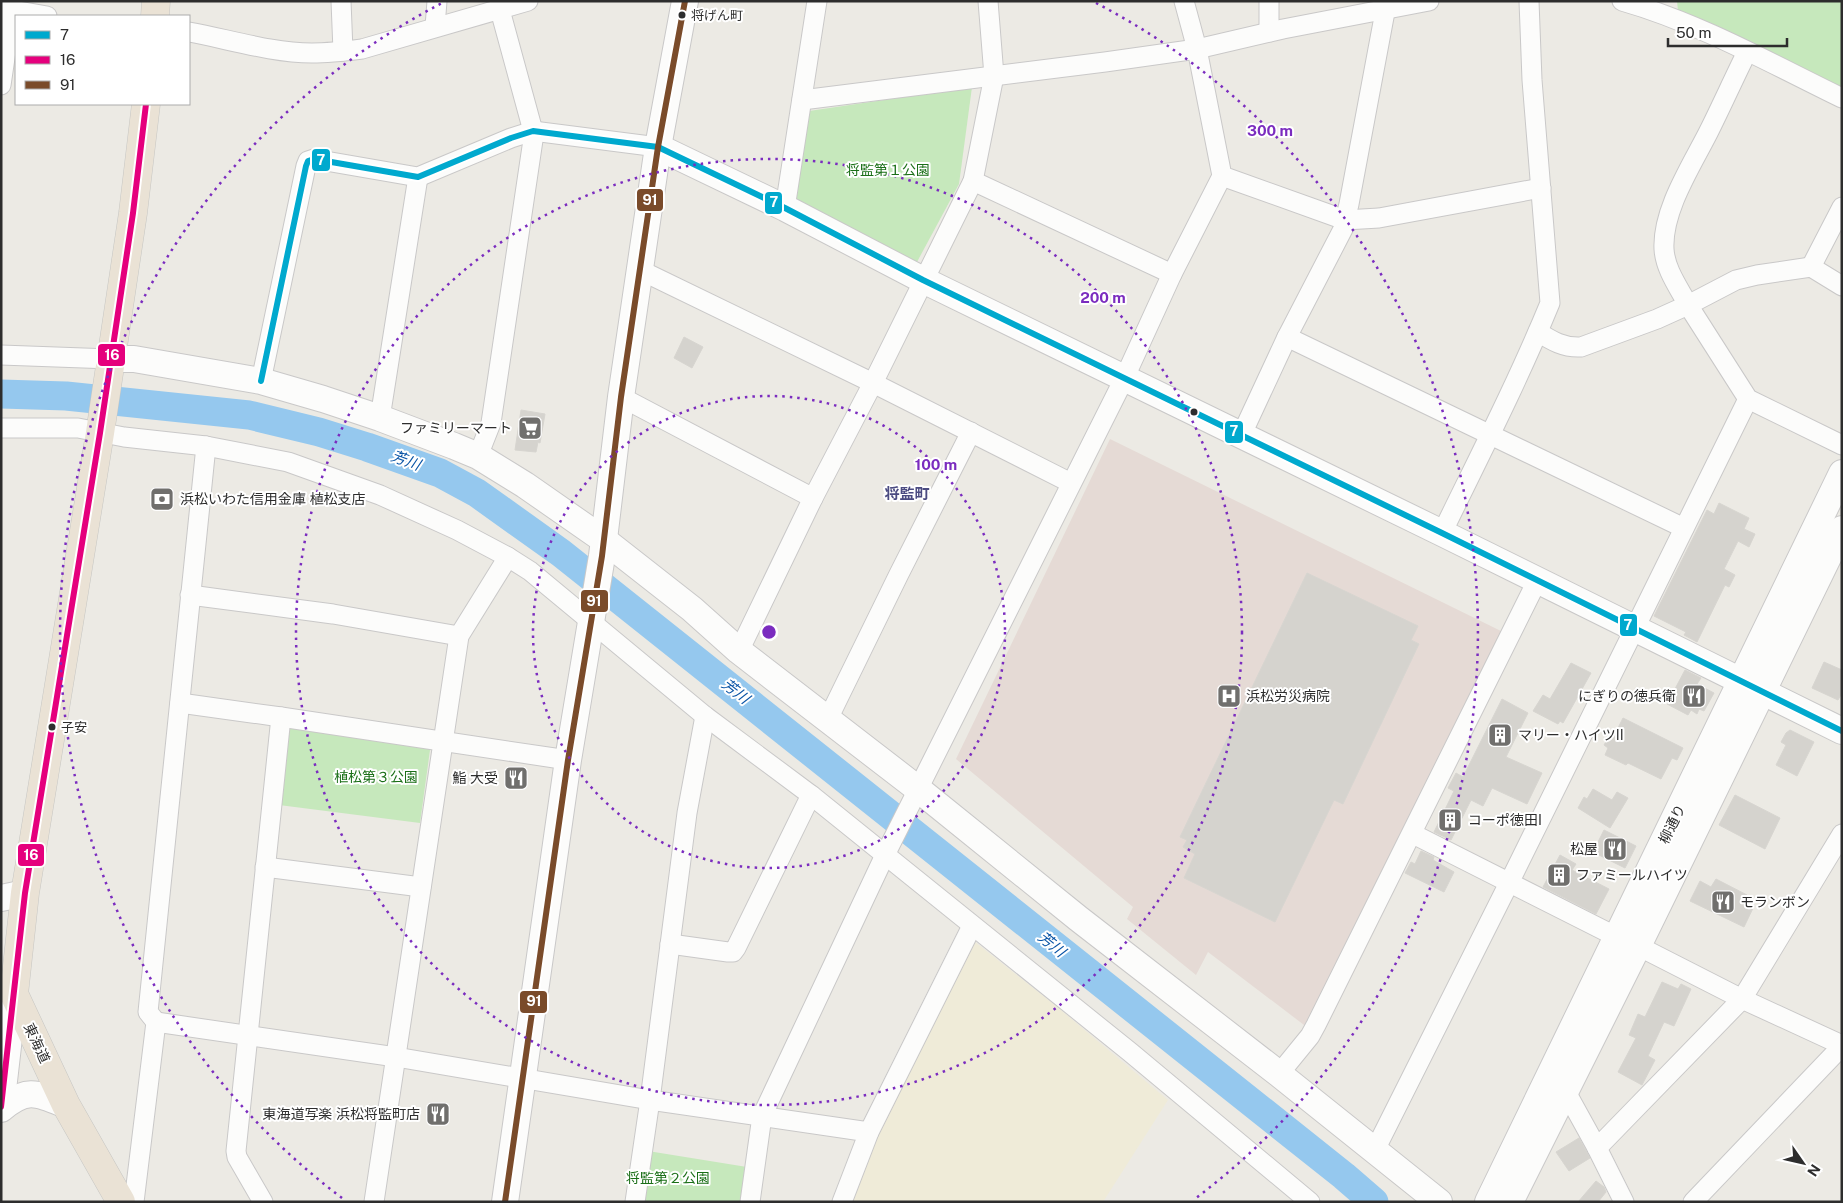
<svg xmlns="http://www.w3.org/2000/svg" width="1843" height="1203" font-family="'Public Sans','Noto Sans JP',sans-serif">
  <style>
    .education { fill: #efebd8 }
    .medical { fill: #e5dad5 }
    .green { fill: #c6e8bc }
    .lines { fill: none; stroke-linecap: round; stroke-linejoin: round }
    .river { stroke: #95c8ee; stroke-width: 29 }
    .building { fill: #d5d3ce; stroke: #d7d5d0 }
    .street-casing { stroke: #c9c8c8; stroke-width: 21 }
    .secondary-casing { stroke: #c9c8c8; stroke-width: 28 }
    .highway-casing { stroke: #c6c6c3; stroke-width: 29 }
    .street { stroke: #fcfcfb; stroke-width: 19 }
    .secondary { stroke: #fcfcfb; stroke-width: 26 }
    .highway { stroke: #eae2d5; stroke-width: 28 }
    .bus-1-casing { stroke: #fff; stroke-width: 10 }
    .bus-2-casing { stroke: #fff; stroke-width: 10 }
    .bus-3-casing { stroke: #fff; stroke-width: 10 }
    .bus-1 { stroke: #00a9ce; stroke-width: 6 }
    .bus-2 { stroke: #e5007d; stroke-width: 6 }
    .bus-3 { stroke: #7a4b2a; stroke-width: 6 }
    .ring { fill: none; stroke: #7b2cbf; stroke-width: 2.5; stroke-dasharray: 2.5 5 }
    .bus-dot { fill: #2d2d2d; stroke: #fff; stroke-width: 2 }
    .labels { text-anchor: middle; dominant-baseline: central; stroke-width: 4; stroke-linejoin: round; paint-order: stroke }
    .bus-label { font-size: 13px; fill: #2d2d2d; stroke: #fff; text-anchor: start }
    .park-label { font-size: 14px; fill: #1b6f18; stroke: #fff }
    .poi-label { font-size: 14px; fill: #2d2d2d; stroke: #fff; text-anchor: start }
    .street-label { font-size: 14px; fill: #2d2d2d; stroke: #fff }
    .water-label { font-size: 15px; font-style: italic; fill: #0954a6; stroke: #fff }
    .neighbourhood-label { font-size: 15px; font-weight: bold; fill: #4b4b81; stroke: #fff }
    .centre { fill: #7b2cbf; stroke: #fff; stroke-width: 2.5 }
    .ring-label { font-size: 15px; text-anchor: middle; font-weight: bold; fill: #7b2cbf; stroke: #fff; stroke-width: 4; stroke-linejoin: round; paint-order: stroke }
    .line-badge { stroke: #fff; stroke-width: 2 }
    .badge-label { font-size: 14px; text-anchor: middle; font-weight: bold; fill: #fff }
  </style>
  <rect width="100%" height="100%" fill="#eceae4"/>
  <polygon class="education" points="975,942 1056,1006 1168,1100 1103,1202 848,1202 918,1041"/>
  <polygon class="medical" points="1110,439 1503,632 1308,1028 1208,952 1196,975 1127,919 1133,907 956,759"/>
  <g class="green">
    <polygon points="1677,1 1842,1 1842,91 1678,11"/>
    <polygon points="972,87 959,184 917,262 793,200 809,111"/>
    <polygon points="294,726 426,743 430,750 420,823 279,805 289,730"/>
    <polygon points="648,1151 747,1167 741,1202 640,1202"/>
  </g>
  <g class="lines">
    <polyline class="river" points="1,394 66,396 249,415 319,432 367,447 440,473 477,493 561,553 1344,1176 1374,1202"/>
  </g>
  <g class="building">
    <polygon points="684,337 703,347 692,368 674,358"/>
    <polygon points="521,410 545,414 540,443 538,442 536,452 515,450"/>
    <polygon points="1719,503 1749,518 1744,529 1755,534 1749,547 1738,541 1724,569 1735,575 1729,587 1725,585 1697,642 1684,635 1686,632 1654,616 1707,510 1714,514"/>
    <polygon points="1307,573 1418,626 1411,640 1419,644 1343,804 1334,800 1275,922 1184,878 1195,854 1183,847 1187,840 1180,837"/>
    <polygon points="1824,662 1842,670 1842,693 1838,700 1812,688"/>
    <polygon points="1571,663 1591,673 1563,723 1560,721 1558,724 1533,711 1543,695 1550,699"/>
    <polygon points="1685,670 1701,678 1697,684 1714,693 1704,711 1699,709 1697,714 1691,710 1688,715 1667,704"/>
    <polygon points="1502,699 1528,713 1506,757 1542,773 1527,804 1492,788 1483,806 1471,800 1451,840 1434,832 1454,791 1448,788 1456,773 1463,777"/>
    <polygon points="1623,718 1683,748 1677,760 1672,758 1661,779 1628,763 1626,765 1605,755 1608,748 1604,745 1610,735 1615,734"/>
    <polygon points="1790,730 1814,742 1797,776 1776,765 1786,745 1781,742 1786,733"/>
    <polygon points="1593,789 1612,800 1617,792 1628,798 1610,828 1578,808 1584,797 1587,799"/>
    <polygon points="1735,795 1780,818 1765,849 1719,825"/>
    <polygon points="1604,830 1636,846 1625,868 1593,852"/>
    <polygon points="1421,851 1434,857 1433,860 1454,872 1444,892 1405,873 1411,862 1415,864"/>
    <polygon points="1560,855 1576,864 1572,870 1609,889 1596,914 1543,887"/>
    <polygon points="1716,879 1747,895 1744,901 1754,906 1744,927 1690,901 1700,881 1711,887"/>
    <polygon points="1662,982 1678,989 1681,984 1691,989 1674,1026 1664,1022 1648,1056 1655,1060 1642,1085 1618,1072 1636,1038 1629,1035 1638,1014 1645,1017"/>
    <polygon points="1579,1138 1590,1158 1569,1171 1556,1152"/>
    <polygon points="1596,1181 1604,1187 1606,1192 1598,1202 1578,1202"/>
  </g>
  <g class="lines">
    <g class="street-casing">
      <g id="street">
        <polyline points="341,1 343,51"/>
        <polyline points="1184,1 1197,49 1222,176 1345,220 1379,218 1541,188"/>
        <path d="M1622 1C1699 23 1770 63 1842 98"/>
        <polyline points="1,8 47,16"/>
        <polyline points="435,27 437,1"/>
        <path d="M189 32C228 39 272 53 312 53 329 53 346 51 362 49L528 1"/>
        <polyline points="1269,32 1269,1"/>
        <polyline points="1,85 12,10"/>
        <polyline points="802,100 1105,62 1197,49 1283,29 1429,1"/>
        <polyline points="973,181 1172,274"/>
        <polyline points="785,208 817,1"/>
        <polyline points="1811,267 1842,207"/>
        <polyline points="640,270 873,383 1071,483"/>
        <polyline points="1842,286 1811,267 1757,275 1736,280 1688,305 1748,399 1842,445"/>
        <path d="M1538 332C1552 341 1564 348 1581 347L1657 319 1688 305C1679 288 1665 269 1664 249 1662 210 1692 165 1709 131 1722 105 1734 78 1747 52"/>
        <polyline points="1287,337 1684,528"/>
        <polyline points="1,355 111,359"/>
        <polyline points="261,381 306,166 308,161 314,159 418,177 511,138 533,131 658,147"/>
        <polyline points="621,397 813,498"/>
        <polyline points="380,418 418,177"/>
        <polyline points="1,428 78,428 124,437 206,446 288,462 380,495 457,530 508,557 530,571 705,716 811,795 1130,1052 1310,1202"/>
        <polyline points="1241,436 1287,337 1343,229 1349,204 1387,1"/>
        <polyline points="478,456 491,423 533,140 533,131 500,10"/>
        <path d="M1442 533C1479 457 1518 381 1550 303L1532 80 1529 1"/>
        <polyline points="190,595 333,614 459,636"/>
        <polyline points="739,651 813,498 873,383 973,181 994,76 988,1"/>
        <polyline points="180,703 281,717 568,760"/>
        <polyline points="828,719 899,574 971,432"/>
        <polyline points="1413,834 1617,937"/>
        <polyline points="265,867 421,887"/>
        <polyline points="670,944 728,952 733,952 736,948 811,795"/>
        <polyline points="1638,946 1742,999 1842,1045"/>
        <polyline points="156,1022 396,1057 650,1100 869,1132"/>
        <polyline points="1279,1074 1310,1036 1316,1025 1537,581"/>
        <polyline points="1565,1090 1597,1148 1742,999 1842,834"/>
        <polyline points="1597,1148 1624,1202"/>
        <polyline points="1375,1150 1509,883 1748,399"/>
        <polyline points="134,1202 156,1022 148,1012 206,446"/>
        <polyline points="263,1202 237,1157 236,1151 281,717"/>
        <polyline points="374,1202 459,636 508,557"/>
        <polyline points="635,1202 650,1100 687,813 705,716"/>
        <polyline points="750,1202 762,1116 885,855 1124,379 1172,274 1222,176"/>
        <polyline points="842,1202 869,1132 972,926"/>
        <polyline points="1693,1202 1842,1046"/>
      </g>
    </g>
    <g class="secondary-casing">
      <g id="secondary">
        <polyline points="658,147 785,208 923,280 1442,533 1842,731"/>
        <polyline points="111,359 134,359 261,381 323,399 380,418 454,446 478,456 525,485 604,540 692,609 739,651 918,789 1079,919 1279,1074 1439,1202"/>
        <polyline points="1,898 25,893"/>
        <polyline points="1,1107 14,994"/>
        <path d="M1 1109C27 1087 37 1093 66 1105"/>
        <polyline points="505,1202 568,760 602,556 621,397 658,147 685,1"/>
        <polyline points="1488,1202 1842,473"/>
        <polyline points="1510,1202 1638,946 1842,529"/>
      </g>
    </g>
    <g class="highway-casing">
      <g id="highway">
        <polyline points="155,16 156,1"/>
        <polyline points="121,1202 66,1105 14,994 25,893 100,433 133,213 146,104"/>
      </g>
    </g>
    <use href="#street" class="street"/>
    <use href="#secondary" class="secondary"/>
    <use href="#highway" class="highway"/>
    <g class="bus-1-casing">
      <polyline id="bus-1" points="261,381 306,166 308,161 314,159 418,177 511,138 533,131 658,147 785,208 923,280 1442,533 1842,731"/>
    </g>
    <g class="bus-2-casing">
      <polyline id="bus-2" points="1,1107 25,893 100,433 133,213 146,104"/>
    </g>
    <g class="bus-3-casing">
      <polyline id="bus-3" points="505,1202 568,760 602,556 621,397 658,147 685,1"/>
    </g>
    <use href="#bus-1" class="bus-1"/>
    <use href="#bus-2" class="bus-2"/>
    <use href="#bus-3" class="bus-3"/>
  </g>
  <g class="ring">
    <circle cx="769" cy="632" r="236"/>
    <circle cx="769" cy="632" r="473"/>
    <path d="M342 1198A709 709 0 0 1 442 3M1096 3A709 709 0 0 1 1196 1198"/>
  </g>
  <defs>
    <g id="supermarket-square" transform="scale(1.25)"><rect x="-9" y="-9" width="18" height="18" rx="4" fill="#706f6d" stroke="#fff"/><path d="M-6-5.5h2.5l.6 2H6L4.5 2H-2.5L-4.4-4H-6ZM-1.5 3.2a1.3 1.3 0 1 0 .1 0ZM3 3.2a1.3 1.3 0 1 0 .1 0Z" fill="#fff"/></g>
    <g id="bank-square" transform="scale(1.25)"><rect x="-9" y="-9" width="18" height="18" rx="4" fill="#706f6d" stroke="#fff"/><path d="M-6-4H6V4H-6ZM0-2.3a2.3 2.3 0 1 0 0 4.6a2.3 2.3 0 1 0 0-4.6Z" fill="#fff"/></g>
    <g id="hospital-square" transform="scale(1.25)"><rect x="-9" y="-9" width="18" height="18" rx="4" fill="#706f6d" stroke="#fff"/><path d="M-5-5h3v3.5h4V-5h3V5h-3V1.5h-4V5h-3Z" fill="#fff"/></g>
    <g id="restaurant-square" transform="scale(1.25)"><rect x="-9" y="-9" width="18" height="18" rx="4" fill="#706f6d" stroke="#fff"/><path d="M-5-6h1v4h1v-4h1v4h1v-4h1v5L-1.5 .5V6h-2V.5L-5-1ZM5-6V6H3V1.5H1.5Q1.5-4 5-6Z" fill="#fff"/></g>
    <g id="building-square" transform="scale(1.25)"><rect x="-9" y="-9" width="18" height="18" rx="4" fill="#706f6d" stroke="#fff"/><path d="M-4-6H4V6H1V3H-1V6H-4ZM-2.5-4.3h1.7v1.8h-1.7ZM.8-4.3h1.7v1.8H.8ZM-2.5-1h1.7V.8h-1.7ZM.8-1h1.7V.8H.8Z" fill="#fff"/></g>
  </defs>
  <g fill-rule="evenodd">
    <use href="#supermarket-square" x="530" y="428"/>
    <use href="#bank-square" x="162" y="499"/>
    <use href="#hospital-square" x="1229" y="696"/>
    <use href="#restaurant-square" x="1694" y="696"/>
    <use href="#building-square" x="1500" y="735"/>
    <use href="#restaurant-square" x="516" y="778"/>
    <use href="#building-square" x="1450" y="820"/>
    <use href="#restaurant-square" x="1615" y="849"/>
    <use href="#building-square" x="1559" y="875"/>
    <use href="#restaurant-square" x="1723" y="902"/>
    <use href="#restaurant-square" x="438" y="1114"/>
  </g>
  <g class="bus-dot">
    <circle cx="682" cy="15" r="4.5"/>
    <circle cx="1194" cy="412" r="4.5"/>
    <circle cx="52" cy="727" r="4.5"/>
  </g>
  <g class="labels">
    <g class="bus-label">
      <text x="691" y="15">将げん町</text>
      <text x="61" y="727">子安</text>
    </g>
    <g class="park-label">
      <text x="888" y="170">将監第１公園</text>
      <text x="376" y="777">植松第３公園</text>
      <text x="668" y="1178">将監第２公園</text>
    </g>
    <g class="poi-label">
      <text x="512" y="428" text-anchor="end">ファミリーマート</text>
      <text x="180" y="499">浜松いわた信用金庫 植松支店</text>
      <text x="1246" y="696">浜松労災病院</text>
      <text x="1676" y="696" text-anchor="end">にぎりの徳兵衛</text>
      <text x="1518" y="735">マリー・ハイツII</text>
      <text x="498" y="778" text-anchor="end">鮨 大受</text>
      <text x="1468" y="820">コーポ徳田I</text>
      <text x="1598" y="849" text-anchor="end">松屋</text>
      <text x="1576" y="875">ファミールハイツ</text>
      <text x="1740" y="902">モランボン</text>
      <text x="420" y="1114" text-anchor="end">東海道写楽 浜松将監町店</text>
    </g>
    <g class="street-label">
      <text transform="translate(1672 824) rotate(-64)">柳通り</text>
      <text transform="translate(37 1043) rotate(65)">東海道</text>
    </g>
    <g class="water-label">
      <text transform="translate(406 460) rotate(20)">芳川</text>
      <text transform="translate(736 691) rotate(38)">芳川</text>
      <text transform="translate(1052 944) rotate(39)">芳川</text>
    </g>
    <g class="neighbourhood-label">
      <text x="907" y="493">将監町</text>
    </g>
  </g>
  <circle cx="769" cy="632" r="8" class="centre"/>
  <g class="ring-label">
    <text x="1270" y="136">300 m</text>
    <text x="1103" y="303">200 m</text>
    <text x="936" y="470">100 m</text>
  </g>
  <g class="line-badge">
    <rect x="311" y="148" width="20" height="24" rx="5" fill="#00a9ce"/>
    <rect x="636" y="188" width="28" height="24" rx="5" fill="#7a4b2a"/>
    <rect x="764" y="191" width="19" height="24" rx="5" fill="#00a9ce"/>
    <rect x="97" y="343" width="29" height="24" rx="5" fill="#e5007d"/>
    <rect x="1224" y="420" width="20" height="24" rx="5" fill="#00a9ce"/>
    <rect x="580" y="589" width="29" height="24" rx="5" fill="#7a4b2a"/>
    <rect x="1619" y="613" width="19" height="24" rx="5" fill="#00a9ce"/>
    <rect x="17" y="843" width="28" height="24" rx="5" fill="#e5007d"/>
    <rect x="519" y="990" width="29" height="24" rx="5" fill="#7a4b2a"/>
  </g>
  <g class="badge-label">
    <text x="321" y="165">7</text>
    <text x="650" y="205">91</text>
    <text x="774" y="207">7</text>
    <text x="112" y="360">16</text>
    <text x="1234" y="436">7</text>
    <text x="594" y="606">91</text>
    <text x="1628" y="630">7</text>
    <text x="31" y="860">16</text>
    <text x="534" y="1006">91</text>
  </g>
  <rect width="1843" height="1203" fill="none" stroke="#2d2d2d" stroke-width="5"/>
  <rect x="15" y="15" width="175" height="90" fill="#ffffff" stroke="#ababab"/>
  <rect x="25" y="31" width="25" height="8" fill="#00a9ce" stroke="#ababab"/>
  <text x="60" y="40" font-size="15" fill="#2d2d2d">7</text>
  <rect x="25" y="56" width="25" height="8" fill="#e5007d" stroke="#ababab"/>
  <text x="60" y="65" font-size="15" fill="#2d2d2d">16</text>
  <rect x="25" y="81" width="25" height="8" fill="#7a4b2a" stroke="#ababab"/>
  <text x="60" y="90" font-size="15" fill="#2d2d2d">91</text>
  <g transform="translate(1803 1163) rotate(124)" stroke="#ffffff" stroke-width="4" paint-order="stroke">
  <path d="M0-4L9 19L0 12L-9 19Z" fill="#2d2d2d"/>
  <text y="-8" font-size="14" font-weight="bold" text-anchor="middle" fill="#2d2d2d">N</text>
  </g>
  <path d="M1668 38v8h119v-8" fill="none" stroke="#2d2d2d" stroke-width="2.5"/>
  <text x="1676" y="38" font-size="15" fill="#2d2d2d" stroke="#ffffff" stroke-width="4" paint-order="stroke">50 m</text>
</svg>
